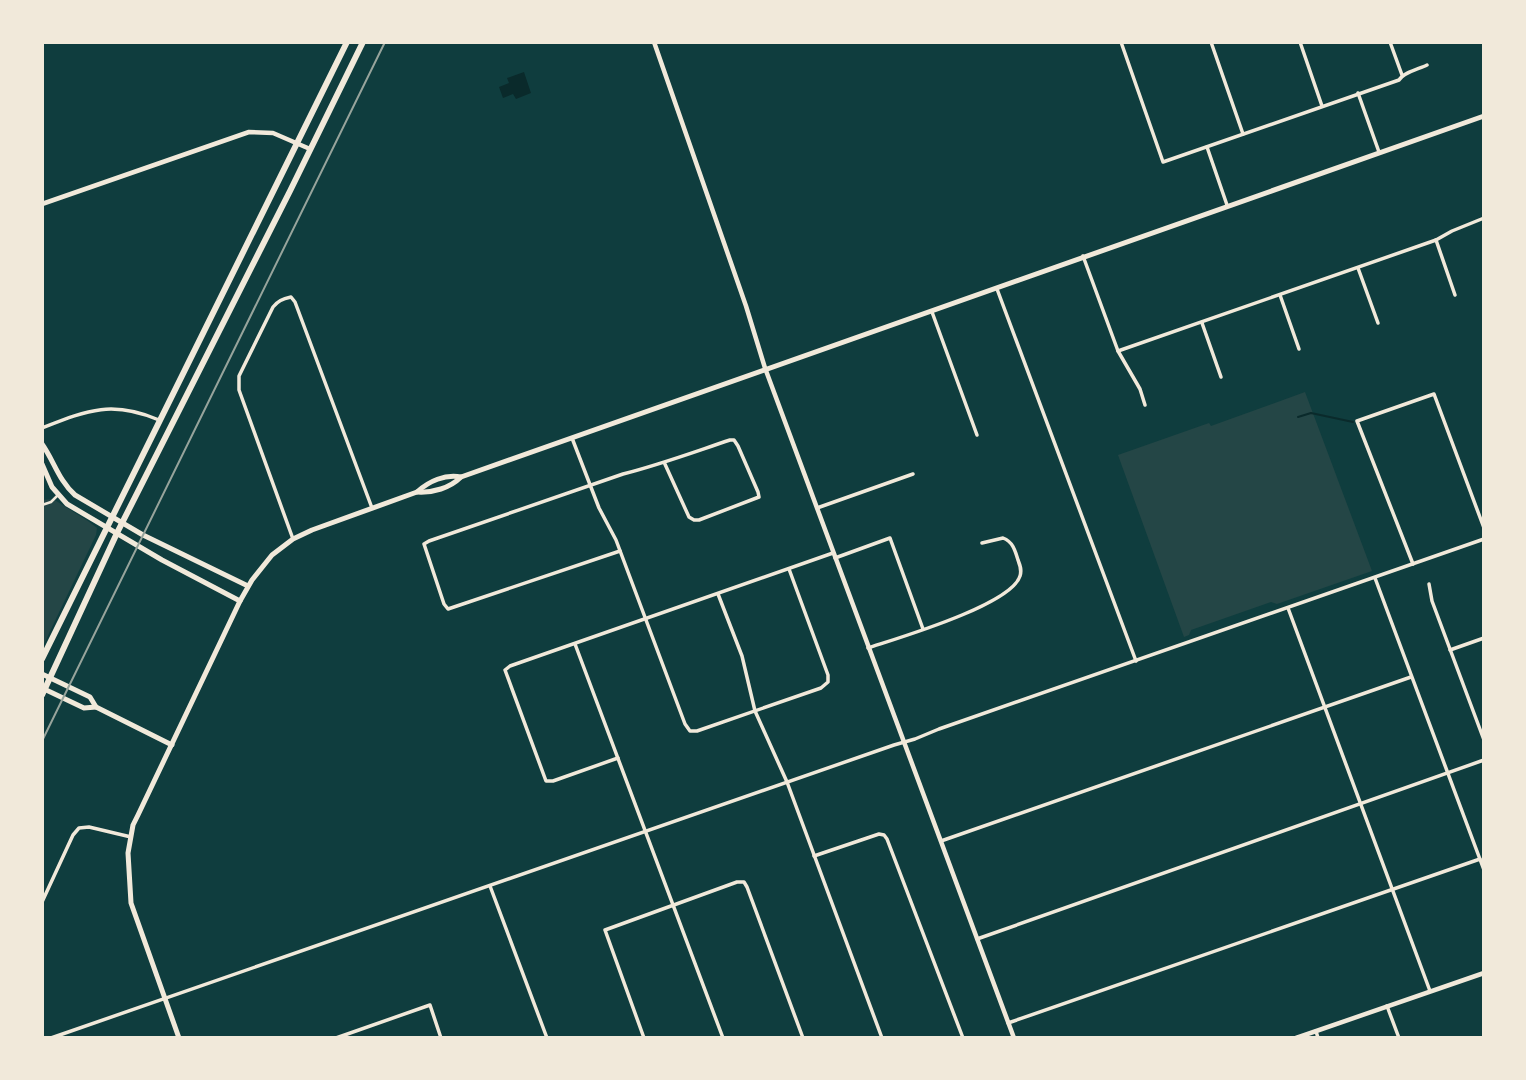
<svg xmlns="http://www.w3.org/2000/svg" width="1526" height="1080" font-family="Inter,sans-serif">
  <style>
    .green { fill: #244646 }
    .water { fill: #0a2a2b }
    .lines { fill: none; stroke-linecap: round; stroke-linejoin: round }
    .stream { stroke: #0a2a2b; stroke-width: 2 }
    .pedestrian { stroke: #f1e9da; stroke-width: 2.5 }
    .minor { stroke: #f1e9da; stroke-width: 3.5 }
    .tertiary { stroke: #f1e9da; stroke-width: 4.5 }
    .secondary { stroke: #f1e9da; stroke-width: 5 }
    .primary { stroke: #f1e9da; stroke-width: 5 }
    .trunk { stroke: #f1e9da; stroke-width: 6 }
    .rail { stroke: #97a49c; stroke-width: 2 }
  </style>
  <rect width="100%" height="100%" fill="#0f3d3e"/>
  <g class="green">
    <polygon points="1305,392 1372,571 1277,604 1271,602 1191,630 1189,635 1184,637 1118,455 1209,423 1211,426"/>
    <polygon points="53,499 88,521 97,528 96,535 42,648 42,500"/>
  </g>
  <polygon class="water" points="524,72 531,93 516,99 513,94 503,98 499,87 509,83 507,78"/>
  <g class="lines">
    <polyline class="stream" points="1298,417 1311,413 1353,422"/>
    <polyline class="pedestrian" points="42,505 51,502 58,495"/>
    <g class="minor">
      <path d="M1121 42 1163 162 1399 80C1404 72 1419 69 1427 65"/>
      <polyline points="1211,42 1243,134"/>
      <polyline points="1300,42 1322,106"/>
      <polyline points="1390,42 1402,75"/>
      <polyline points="1358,93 1379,152"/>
      <polyline points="1207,147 1227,205"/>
      <polyline points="1436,240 1455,295"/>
      <polyline points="1083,256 1118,351 1140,389 1145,405"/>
      <polyline points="1358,268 1378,323"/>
      <polyline points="997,289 1136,661"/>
      <polyline points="1280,295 1299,349"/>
      <polyline points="932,312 977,435"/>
      <polyline points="1202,323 1221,377"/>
      <polyline points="1118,351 1436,240 1452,231 1484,218"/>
      <path d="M42 428C88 410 112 400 159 420"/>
      <polyline points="572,438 599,508 616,540 685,724 690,731 697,731 821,688 828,682 828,675 789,569"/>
      <polyline points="817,508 913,474"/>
      <path d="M293 539 239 390V376L273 307C278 301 282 299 291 297L295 302 372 508"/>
      <path d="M620 551 448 609 444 604 424 544 429 541 623 474C659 465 694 452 730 440H734L738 446 758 492 759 497 699 520H694L689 517 664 462"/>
      <polyline points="835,558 890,538 923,629"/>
      <polyline points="1413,564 1357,421 1434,394 1484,528"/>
      <polyline points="1375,578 1484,870"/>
      <polyline points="1429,584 1432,601 1484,740"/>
      <polyline points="718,594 742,656 755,711 787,782 882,1038"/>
      <polyline points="1288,608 1430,991"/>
      <polyline points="575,644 723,1038"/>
      <path d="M868 648C898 638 1011 605 1020 576 1022 570 1020 565 1018 560 1015 550 1013 542 1003 538L982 543"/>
      <polyline points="1450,650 1484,638"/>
      <polyline points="618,758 553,781 546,781 505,670 510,666 833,553"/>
      <polyline points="941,841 1411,677"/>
      <polyline points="814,856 879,834 884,835 887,839 963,1038"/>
      <polyline points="490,886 547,1038"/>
      <polyline points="42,902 73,835 79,828 89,827 131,837"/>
      <polyline points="977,939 1484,760"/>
      <polyline points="1387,1006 1399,1038"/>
      <polyline points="1008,1023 1480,859"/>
      <polyline points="1316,1031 1318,1038"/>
      <polyline points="51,1038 894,745 915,739 939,729 1484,539"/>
      <polyline points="336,1038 430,1005 441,1038"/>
      <polyline points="644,1038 605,930 737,882 744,882 747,887 803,1038"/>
    </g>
    <g class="tertiary">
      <polyline points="654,42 746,306 765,368 1014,1038"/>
      <polyline points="42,204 249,132 273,133 310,149"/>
      <polyline points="1296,1038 1484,973"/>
    </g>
    <g class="secondary">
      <polyline points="42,674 90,697 96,707 172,745"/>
      <polyline points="42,688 84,708 96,707"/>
      <polyline points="179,1038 131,903 128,853 133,825 138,815 240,601"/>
    </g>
    <g class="primary">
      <path d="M42 444C54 461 59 481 75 495L143 535 248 586"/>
      <path d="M42 464 52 487 67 504 162 560 240 601 252 580 272 555 293 539 312 530 417 492C429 481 445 474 461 477"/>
      <path d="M417 492C433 493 450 488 461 477L1484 116"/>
    </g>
    <g class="trunk">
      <polyline points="42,659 347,42"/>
      <polyline points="42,695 117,533 290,191 363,42"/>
    </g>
    <polyline class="rail" points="42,741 385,42"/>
  </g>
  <rect width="1526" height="1080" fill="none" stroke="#f1e9da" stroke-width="88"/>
</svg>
